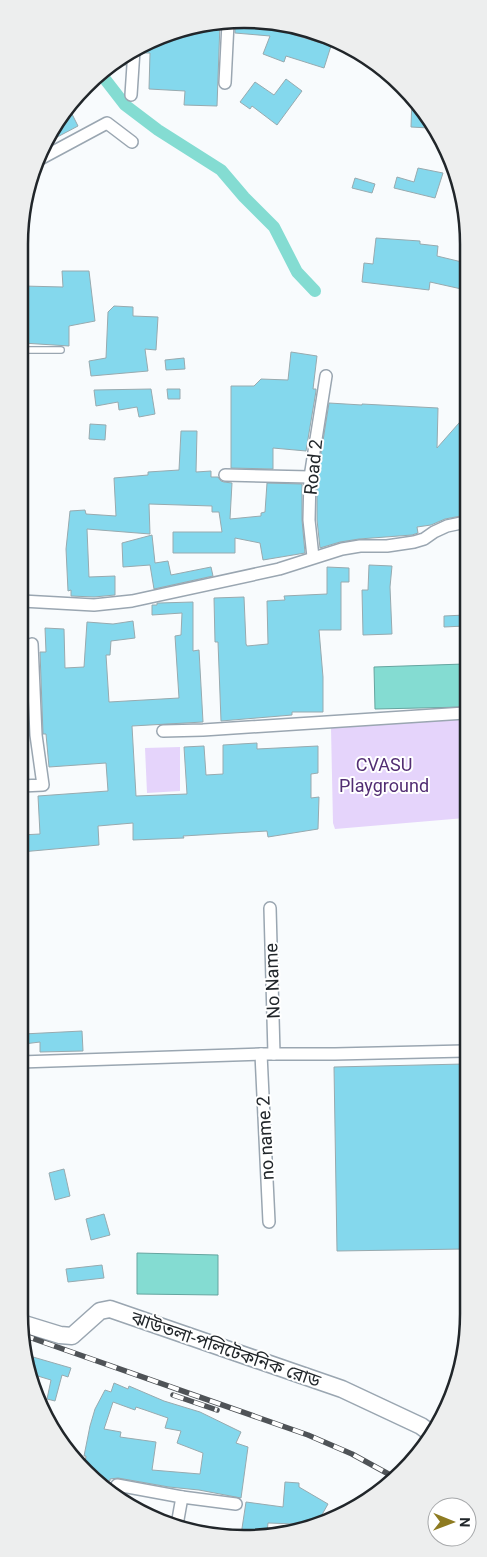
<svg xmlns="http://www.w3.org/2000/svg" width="487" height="1557" font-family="Roboto,'Noto Sans Bengali',sans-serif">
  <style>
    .green { fill: #e5d4fb }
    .water { fill: #84dcd2; stroke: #66a5a0 }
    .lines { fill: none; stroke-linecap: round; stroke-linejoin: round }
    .canal { stroke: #84dcd2; stroke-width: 12 }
    .building { fill: #84d8ed; stroke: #98aaaf; fill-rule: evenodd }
    .service-casing { stroke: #9aa6b1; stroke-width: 8 }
    .minor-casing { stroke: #9aa6b1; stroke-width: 14 }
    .secondary-casing { stroke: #9aa6b1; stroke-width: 19 }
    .service { stroke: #fff; stroke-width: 5.5 }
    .minor { stroke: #fff; stroke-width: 11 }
    .secondary { stroke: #fff; stroke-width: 16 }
    .rail-casing { stroke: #4f5357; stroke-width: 5.5 }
    .rail { stroke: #fff; stroke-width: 4; stroke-dasharray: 11; stroke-linecap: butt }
    .labels { text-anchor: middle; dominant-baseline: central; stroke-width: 4; stroke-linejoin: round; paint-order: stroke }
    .street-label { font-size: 18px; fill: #21262a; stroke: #fff }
    .park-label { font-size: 18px; fill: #522e73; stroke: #fff }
    .rim { fill: none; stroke: #21262a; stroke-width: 2.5 }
  </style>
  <rect width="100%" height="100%" fill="#f8fbfd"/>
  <g class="green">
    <polygon points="465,718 465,818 335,829 333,823 331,728"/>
    <polygon points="180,747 180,791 147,793 145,748"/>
  </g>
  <g class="water">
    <polygon points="464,664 465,707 375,709 374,667"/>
    <polygon points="137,1253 218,1255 218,1295 137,1294"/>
  </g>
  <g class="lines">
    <polyline class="canal" points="101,74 125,105 158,130 221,170 244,197 274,227 297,272 315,291"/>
  </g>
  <g class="building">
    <polygon points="200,23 220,23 217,106 184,105 185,91 149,89 150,53 141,53 141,47"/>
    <polygon points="235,23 268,23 295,35 331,46 324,68 286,56 284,62 263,54 270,36 235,33"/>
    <polygon points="126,53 126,65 111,64 119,56"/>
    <polygon points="286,79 302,91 277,125 252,106 250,109 240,102 255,82 274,95"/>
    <polygon points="412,98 429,121 429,128 411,127"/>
    <polygon points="70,110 78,126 46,143 57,118"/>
    <polygon points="418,168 443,173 435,198 394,188 397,177 414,182"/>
    <polygon points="355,178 375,184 372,193 352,188"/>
    <polygon points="376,238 420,241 420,244 438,246 437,256 466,263 466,290 430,282 429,290 362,282 364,263 373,264"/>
    <polygon points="62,271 89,271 95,321 69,326 69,346 23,343 23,286 63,287"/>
    <polygon points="114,306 133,307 133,316 158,317 156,350 145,349 148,371 91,376 89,361 106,358 108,312"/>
    <polygon points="291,352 317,356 313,389 316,389 316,391 306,451 273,448 273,469 231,468 231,386 254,386 261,379 288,380"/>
    <polygon points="184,358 185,369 166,370 165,360"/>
    <polygon points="151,389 155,414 139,417 137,407 119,410 118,402 96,406 94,390"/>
    <polygon points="167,389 180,389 180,399 168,399"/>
    <polygon points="329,403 362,405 362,404 438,408 437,448 466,415 466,515 445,519 431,525 417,527 418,533 412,535 359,539 340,542 320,548 317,520 317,478"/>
    <polygon points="90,424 106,425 105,440 89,439"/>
    <polygon points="181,431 197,431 196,472 211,471 211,477 218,477 221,481 224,482 232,483 230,519 261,516 261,513 265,512 267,483 302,484 302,520 305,553 263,560 260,543 235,538 235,553 173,553 173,532 222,532 219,512 212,512 212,506 149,504 150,534 87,529 89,577 115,576 115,595 94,597 71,596 71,590 68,591 66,549 70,511 85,510 86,514 116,516 114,478 148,475 148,472 179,470"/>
    <polygon points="152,535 155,563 168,561 171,575 211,567 213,576 154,589 150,565 123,567 122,543"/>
    <polygon points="369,565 392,566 390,587 392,634 363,635 362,590 368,590"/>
    <polygon points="327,567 349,568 349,582 341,582 341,630 319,630 323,677 323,712 292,712 292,715 221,721 218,642 215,642 214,598 244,597 246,644 247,646 268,644 267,601 285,600 284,596 327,594"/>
    <polygon points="193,602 193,651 199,650 203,722 132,726 136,796 187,794 184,747 204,746 206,775 223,774 223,745 257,743 257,749 318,746 318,773 311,774 311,798 319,797 318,829 268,837 267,831 183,836 184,838 133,840 133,823 98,826 99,845 21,852 21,835 40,834 38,796 108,791 106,763 49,767 46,734 43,734 40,652 46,652 45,628 64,629 65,668 84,667 87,622 113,624 133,621 135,638 111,641 110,655 106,655 109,702 179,698 175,636 181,635 182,613 152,615 152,605 157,605 157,603 159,603"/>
    <polygon points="465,615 465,626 444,627 444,616"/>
    <polygon points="82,1031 83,1051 40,1052 40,1042 24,1044 23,1034"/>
    <polygon points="464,1064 464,1249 337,1251 334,1067"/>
    <polygon points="64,1169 70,1196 55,1200 49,1173"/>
    <polygon points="104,1214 110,1235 91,1240 86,1219"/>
    <polygon points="102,1265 104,1278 68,1282 66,1269"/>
    <polygon points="33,1357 71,1368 68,1377 62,1375 55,1401 47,1399 51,1380 31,1374 28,1362 32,1362"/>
    <path d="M114 1383 128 1389 129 1386 164 1401 200 1412 241 1432 236 1443 248 1447 241 1498 199 1490 169 1487 118 1478 110 1479V1481L98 1480 84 1469 86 1456H84L90 1426 95 1409 105 1390 111 1392ZM113 1402 135 1410 136 1407 145 1410 168 1418 165 1428 181 1431 177 1443 203 1453 200 1474 152 1470 156 1442 120 1437 121 1432 104 1429Z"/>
    <polygon points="285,1482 299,1483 299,1487 328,1504 319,1520 318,1519 314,1524 302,1531 294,1531 296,1524 268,1523 267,1533 241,1535 246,1502 283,1507"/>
  </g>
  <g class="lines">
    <g class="service-casing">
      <polyline id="service" points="23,350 61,350"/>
    </g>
    <g class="minor-casing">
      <g id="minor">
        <polyline points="225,83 228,23"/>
        <polyline points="131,95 134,50"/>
        <polyline points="40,159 107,123 132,142"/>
        <polyline points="225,475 310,477"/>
        <polyline points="313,557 309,520 310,477 326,376"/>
        <polyline points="22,601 94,605 132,601 279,569 342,549 360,546 387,546 414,542 424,539 434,532 447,526 466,522"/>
        <polyline points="163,731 203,730 465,713"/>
        <polyline points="21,786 43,785 36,735 32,644"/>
        <polyline points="270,908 274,1054"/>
        <polyline points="261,1054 269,1222"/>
        <polyline points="20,1062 261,1054 335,1054 465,1051"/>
        <polyline points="117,1485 182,1497"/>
        <polyline points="177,1525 182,1497 236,1504"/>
      </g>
    </g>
    <g class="secondary-casing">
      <polyline id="secondary" points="21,1323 60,1335 72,1336 100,1311 110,1309 342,1389 421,1426 432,1434"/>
    </g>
    <use href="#service" class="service"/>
    <use href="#minor" class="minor"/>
    <use href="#secondary" class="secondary"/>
    <g class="rail-casing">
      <g id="rail">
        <polyline points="23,1335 308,1435 352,1454 394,1477"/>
        <polyline points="173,1395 217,1410"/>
      </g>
    </g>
    <use href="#rail" class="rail"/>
  </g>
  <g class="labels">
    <g class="street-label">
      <text transform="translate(313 467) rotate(-84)">Road 2</text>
      <text transform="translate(272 981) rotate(-92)">No Name</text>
      <text transform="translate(265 1138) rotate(-93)">no name 2</text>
      <text transform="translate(226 1349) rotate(19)">ঝাউতলা-পলিটেকনিক রোড</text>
    </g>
    <g class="park-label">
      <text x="384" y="764">CVASU<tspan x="384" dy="21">Playground</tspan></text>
    </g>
  </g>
  <path d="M0 0H487V1557H0ZM244 28H244A216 216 0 0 1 460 244V1314A216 216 0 0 1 244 1530H244A216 216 0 0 1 28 1314V244A216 216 0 0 1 244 28Z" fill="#edeeee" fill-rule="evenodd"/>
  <path class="rim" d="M244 28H244A216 216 0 0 1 460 244V1314A216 216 0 0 1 244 1530H244A216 216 0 0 1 28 1314V244A216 216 0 0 1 244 28Z"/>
  <g transform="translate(452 1522) rotate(91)"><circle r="24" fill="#ffffff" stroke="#a6a8aa"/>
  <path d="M0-4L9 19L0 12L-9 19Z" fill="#8e7b21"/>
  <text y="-8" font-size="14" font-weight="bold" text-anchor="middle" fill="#21262a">N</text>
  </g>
</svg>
